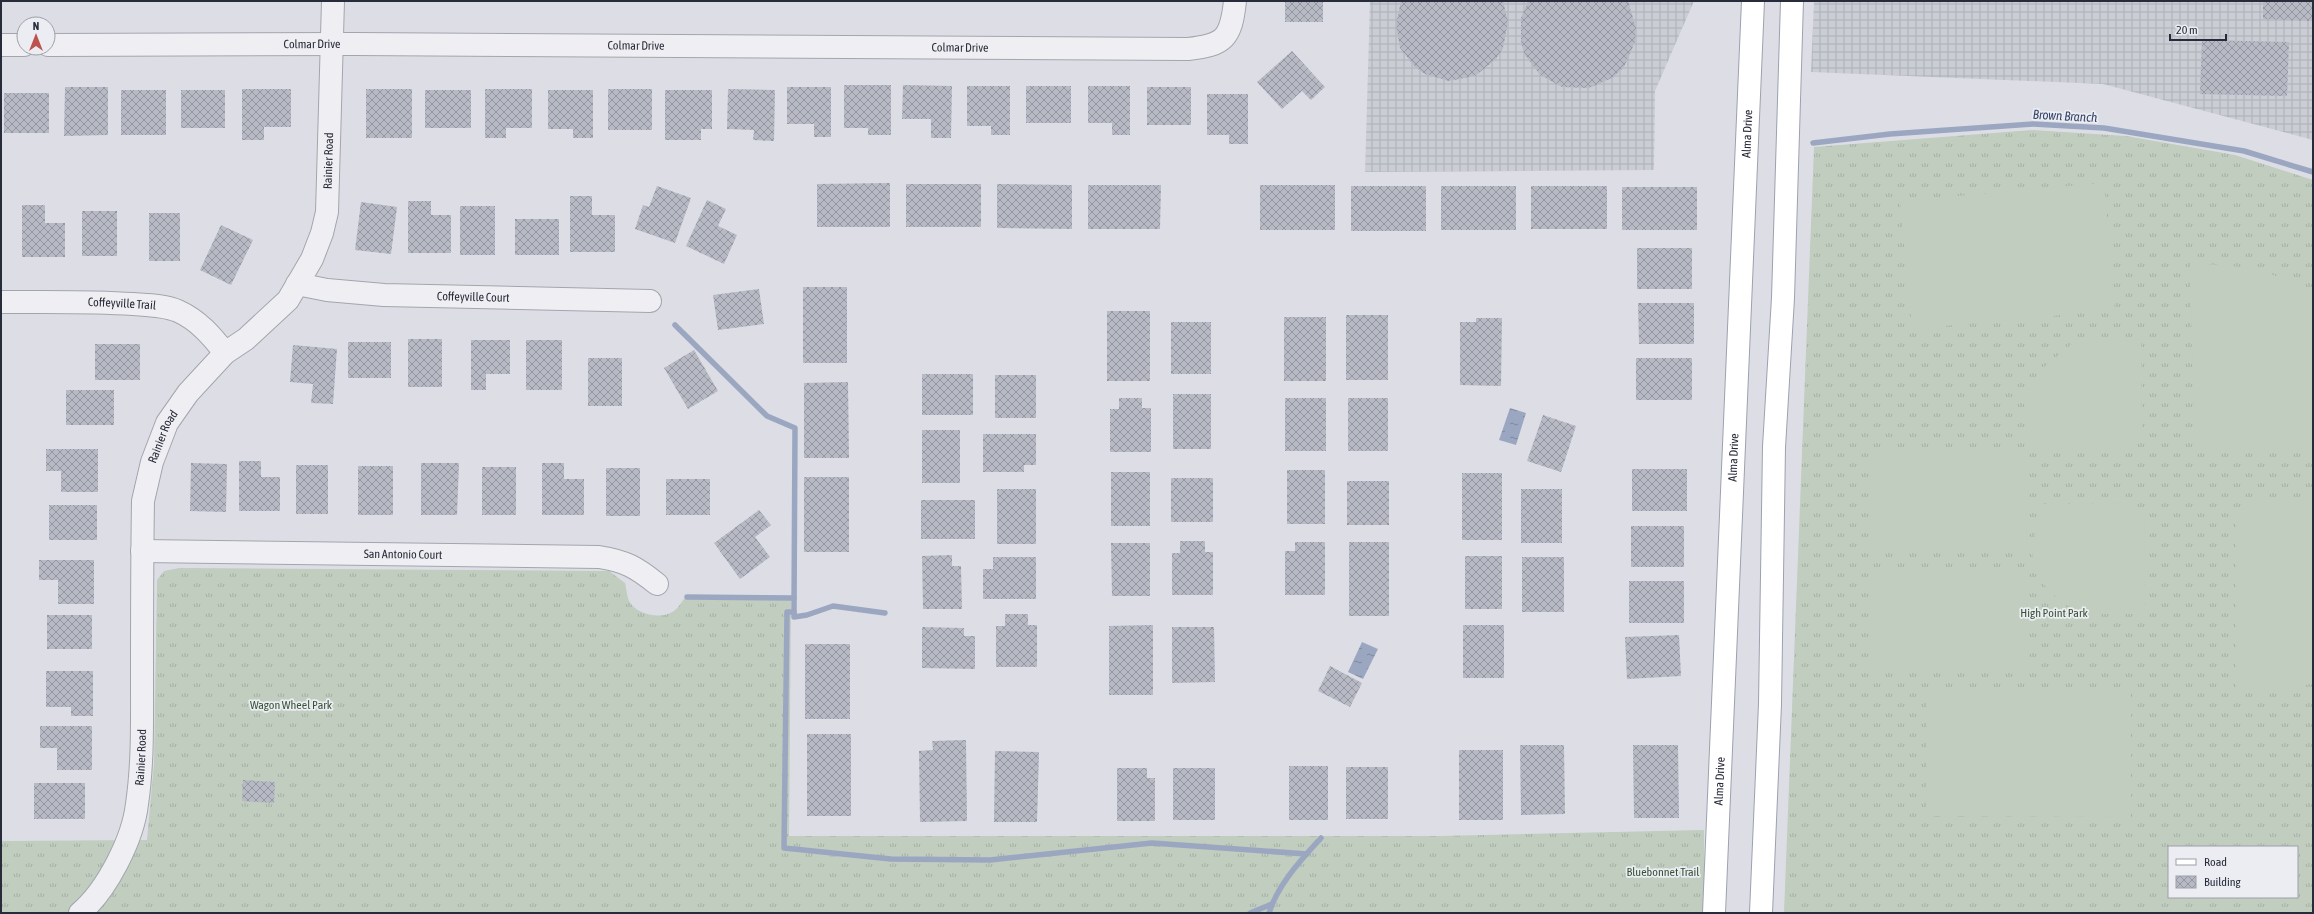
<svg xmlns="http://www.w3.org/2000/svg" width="2314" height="914" font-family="'Asap Condensed',sans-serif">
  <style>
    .industrial { fill: url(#industrial-grid) }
    .grass { fill: url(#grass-tufts); fill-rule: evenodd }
    .pitch { fill: #c0cdbf }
    .water { fill: url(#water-ripples) }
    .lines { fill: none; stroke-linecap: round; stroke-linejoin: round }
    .stream { stroke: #9ba7c1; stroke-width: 5.5 }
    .building { fill: url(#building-cross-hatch) }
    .minor-casing { stroke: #a3a5ae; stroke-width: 24 }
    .major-casing { stroke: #9da1af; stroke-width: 24 }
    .minor { stroke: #efeff3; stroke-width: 22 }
    .major { stroke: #fff; stroke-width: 22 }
    .labels { text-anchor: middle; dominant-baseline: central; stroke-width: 3.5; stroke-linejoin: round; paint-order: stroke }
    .street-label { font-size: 12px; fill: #282b39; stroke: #ebedf3 }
    .park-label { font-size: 12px; fill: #375337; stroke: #ebedf3 }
    .water-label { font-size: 13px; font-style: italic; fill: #374468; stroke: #ebedf3 }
  </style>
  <defs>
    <pattern id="industrial-grid" width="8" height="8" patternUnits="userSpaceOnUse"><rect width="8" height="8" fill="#cbcdd5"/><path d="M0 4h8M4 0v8" fill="none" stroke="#aeb0b8"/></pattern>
    <pattern id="grass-tufts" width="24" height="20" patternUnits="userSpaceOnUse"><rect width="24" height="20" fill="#c0cdbf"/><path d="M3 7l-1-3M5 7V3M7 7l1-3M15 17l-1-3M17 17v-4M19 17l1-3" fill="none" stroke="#a5b0a5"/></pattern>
    <pattern id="water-ripples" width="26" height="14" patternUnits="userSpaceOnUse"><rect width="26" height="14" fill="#9ba7c1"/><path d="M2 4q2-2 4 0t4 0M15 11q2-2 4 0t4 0" fill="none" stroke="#7e889e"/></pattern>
    <pattern id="building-cross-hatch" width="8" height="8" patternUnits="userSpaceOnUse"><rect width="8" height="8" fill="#b7bac4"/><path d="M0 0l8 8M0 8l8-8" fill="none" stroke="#9597a0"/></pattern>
  </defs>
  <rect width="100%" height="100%" fill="#dddee5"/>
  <g class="industrial">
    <polygon points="1370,1 1694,1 1655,91 1654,170 1365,172"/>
    <polygon points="1814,1 2313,1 2313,140 2103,84 1811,72"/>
  </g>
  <g class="grass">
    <path d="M2032 130 2126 136 2235 155 2313 180V913H1784L1814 147ZM2169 847H2297V897H2169Z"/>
    <path d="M179 568 609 571 625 583C626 588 627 596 629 601 637 615 661 620 674 611 678 608 681 603 684 599L791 600 789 836H1440L1704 830V913H1V841L147 840 154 763 157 580 164 571Z"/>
  </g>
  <g class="pitch">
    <polygon points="2104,183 2115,310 1912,329 1900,201"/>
    <path d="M2190 264C2236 265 2276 267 2313 298V451H2206L2194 440Z"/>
    <polygon points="2141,340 2142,437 2129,452 2030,452 2024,399 2043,368 2072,344"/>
    <polygon points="2026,450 2027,552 1872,553 1872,451"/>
    <polygon points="2248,502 2313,502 2313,683 2277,692 2236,693 2236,515"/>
    <polygon points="2130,503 2145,516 2144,614 2094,614 2062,604 2037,577 2032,552 2041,504"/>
    <polygon points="2027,570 2028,672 1872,673 1872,571"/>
    <polygon points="1927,688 2131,690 2131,817 1926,816"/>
  </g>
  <g class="water">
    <polygon points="1510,408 1526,413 1516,445 1499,440"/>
    <polygon points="1362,642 1378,649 1363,679 1348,672"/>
  </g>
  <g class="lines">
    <g class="stream">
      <polyline points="1813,143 1890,134 2033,124 2104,128 2244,151 2313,172"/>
      <polyline points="675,325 767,416 795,428 794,612 787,612 784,848 891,859 990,860 1152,843 1307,854"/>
      <polyline points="687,597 794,598"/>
      <polyline points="794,612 794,617 807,615 833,606 885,613"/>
      <polyline points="1250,913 1272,904"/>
      <path d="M1269 913C1278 884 1301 860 1321 838"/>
    </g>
  </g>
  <g class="building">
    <rect x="1285" y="1" width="38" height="21"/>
    <polygon points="1401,1 1503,1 1508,22 1503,48 1496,59 1475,76 1449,81 1425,74 1415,67 1400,48 1396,24"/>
    <polygon points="1528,1 1628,1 1636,28 1635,42 1624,67 1614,77 1589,88 1562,87 1540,75 1525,55 1521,43 1521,18"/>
    <polygon points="2263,1 2313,1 2313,21 2263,19"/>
    <polygon points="2202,40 2289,42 2287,96 2200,94"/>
    <polygon points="1292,51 1325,87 1311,100 1302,91 1282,109 1257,82"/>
    <polygon points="844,85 891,85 891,135 868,135 868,128 844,128"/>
    <polygon points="903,85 952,86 951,138 931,138 931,119 902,119"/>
    <polygon points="967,86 1010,86 1010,135 991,135 991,126 967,126"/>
    <rect x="1026" y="86" width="45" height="37"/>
    <polygon points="1088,86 1130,86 1130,135 1112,135 1112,123 1088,123"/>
    <polygon points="65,87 108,87 108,135 64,136"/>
    <polygon points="787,87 831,87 831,137 814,137 814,124 787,124"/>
    <rect x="1147" y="87" width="44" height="38"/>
    <polygon points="242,89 291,89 291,127 264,127 264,140 242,140"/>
    <rect x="366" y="89" width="46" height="49"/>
    <polygon points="485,89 532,89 532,128 506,128 506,138 485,138"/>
    <rect x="608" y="89" width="44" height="41"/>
    <polygon points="728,89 775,90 774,141 753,140 754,130 727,129"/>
    <rect x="121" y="90" width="45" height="45"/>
    <rect x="181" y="90" width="44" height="38"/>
    <rect x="425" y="90" width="46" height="38"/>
    <polygon points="548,90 593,90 593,138 573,138 573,129 548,129"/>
    <polygon points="665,90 712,90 712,129 701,129 701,140 665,140"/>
    <rect x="4" y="93" width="45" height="40"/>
    <polygon points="1207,94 1248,94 1248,144 1229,144 1229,135 1207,135"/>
    <polygon points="890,183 890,227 817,227 817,184"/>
    <rect x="906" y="184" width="75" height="43"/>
    <polygon points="997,184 1072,185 1072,229 997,228"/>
    <polygon points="1088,185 1161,185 1160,229 1088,229"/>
    <rect x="1260" y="185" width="75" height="45"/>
    <polygon points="657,186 691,198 675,243 635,229 643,205 649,207"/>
    <rect x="1351" y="186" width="75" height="45"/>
    <rect x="1441" y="186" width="75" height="44"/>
    <rect x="1531" y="186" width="76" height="43"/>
    <rect x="1622" y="187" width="75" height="43"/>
    <polygon points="570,196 592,196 592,215 615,215 615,252 570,252"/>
    <polygon points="707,200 726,209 718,226 737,235 724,264 686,246"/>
    <polygon points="408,201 431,201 431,215 451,215 451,253 408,253"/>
    <polygon points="361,202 397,207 391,254 355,250"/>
    <polygon points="22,205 45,205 45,223 65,223 65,257 22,257"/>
    <rect x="460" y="206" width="35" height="49"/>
    <rect x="82" y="211" width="35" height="45"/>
    <rect x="149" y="213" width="31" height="48"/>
    <rect x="515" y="219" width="44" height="36"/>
    <polygon points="221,225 253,240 231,285 200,270"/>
    <rect x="1637" y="248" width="55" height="41"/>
    <rect x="803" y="287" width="44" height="76"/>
    <polygon points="759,289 764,324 718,330 713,295"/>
    <polygon points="1638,303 1694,303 1694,344 1639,344"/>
    <rect x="1107" y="311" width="43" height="70"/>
    <rect x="1346" y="315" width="42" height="65"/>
    <rect x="1284" y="317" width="42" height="64"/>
    <polygon points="1476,318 1502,318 1501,386 1460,385 1460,322 1476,322"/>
    <rect x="1171" y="322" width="40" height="52"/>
    <rect x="408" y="339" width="34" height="48"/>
    <polygon points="471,340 510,340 510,374 486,374 486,390 471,390"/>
    <rect x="526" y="340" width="36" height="50"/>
    <rect x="348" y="342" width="43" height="36"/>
    <rect x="95" y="344" width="45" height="36"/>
    <polygon points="293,345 337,349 333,404 311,403 313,384 290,382"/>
    <polygon points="694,350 718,391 688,409 664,368"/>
    <rect x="588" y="358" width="34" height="48"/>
    <rect x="1636" y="358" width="56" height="42"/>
    <rect x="922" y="374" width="51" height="41"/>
    <rect x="995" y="375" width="41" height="43"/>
    <polygon points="848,382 849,458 804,458 804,383"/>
    <rect x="66" y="390" width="48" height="35"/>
    <rect x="1173" y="394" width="38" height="55"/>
    <polygon points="1119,398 1142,398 1142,408 1151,408 1151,452 1110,452 1110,409 1119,409"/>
    <rect x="1285" y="398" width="41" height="53"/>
    <rect x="1348" y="398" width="40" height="53"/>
    <polygon points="1543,415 1576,426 1561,472 1527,461"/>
    <rect x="922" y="430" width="38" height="53"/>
    <polygon points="983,434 1036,434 1036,465 1024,465 1024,472 983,472"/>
    <polygon points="46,449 98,449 98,492 61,492 61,471 46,471"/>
    <polygon points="239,461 261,461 261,477 280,477 280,511 239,511"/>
    <polygon points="191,463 227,464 226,512 190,511"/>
    <polygon points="421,463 459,463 457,515 421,515"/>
    <polygon points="542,463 564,463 564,479 584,479 584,515 542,515"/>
    <rect x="296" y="465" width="32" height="49"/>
    <rect x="358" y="466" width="35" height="49"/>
    <rect x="482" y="467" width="34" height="48"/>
    <rect x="606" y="468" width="34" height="48"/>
    <rect x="1632" y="469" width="55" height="42"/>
    <rect x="1287" y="470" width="38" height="54"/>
    <rect x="1111" y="472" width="39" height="54"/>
    <rect x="1462" y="473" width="40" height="67"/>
    <rect x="804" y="477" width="45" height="75"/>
    <rect x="1171" y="478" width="42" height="44"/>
    <rect x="666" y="479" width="44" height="36"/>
    <rect x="1347" y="481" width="42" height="44"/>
    <rect x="997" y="489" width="39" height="55"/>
    <rect x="1521" y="489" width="41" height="54"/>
    <rect x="921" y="500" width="54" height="39"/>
    <rect x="49" y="505" width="48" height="35"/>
    <polygon points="759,510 771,525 755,537 770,557 740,579 714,543"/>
    <rect x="1631" y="526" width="53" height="41"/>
    <polygon points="1180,541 1205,541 1205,552 1213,552 1213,595 1172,595 1172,553 1180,553"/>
    <polygon points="1295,542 1325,542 1325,595 1285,595 1285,551 1295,551"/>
    <rect x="1349" y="542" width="40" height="74"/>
    <polygon points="1111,543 1150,543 1150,596 1112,596"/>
    <polygon points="952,555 952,566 961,566 962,609 923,609 922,556"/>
    <rect x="1465" y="556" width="37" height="53"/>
    <polygon points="993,557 1036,557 1036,599 983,599 983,569 993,569"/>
    <rect x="1522" y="557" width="42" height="55"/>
    <polygon points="39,560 94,560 94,604 58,604 58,580 39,580"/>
    <rect x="1629" y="581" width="55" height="42"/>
    <polygon points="1005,614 1028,614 1028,625 1037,625 1037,667 996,667 996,626 1005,626"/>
    <rect x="47" y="615" width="45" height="34"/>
    <polygon points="1153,625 1153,695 1109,695 1109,626"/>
    <rect x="1463" y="625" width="41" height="53"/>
    <polygon points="922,627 964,628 964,636 975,636 975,669 922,668"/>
    <polygon points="1172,627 1214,627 1215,682 1172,683"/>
    <polygon points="1679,635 1681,676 1627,679 1625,637"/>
    <rect x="805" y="644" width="45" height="75"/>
    <polygon points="1330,666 1362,683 1350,707 1318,691"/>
    <polygon points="46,671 93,671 93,716 71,716 71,707 46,707"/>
    <polygon points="40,726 92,726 92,770 57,770 57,748 40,748"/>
    <rect x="807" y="734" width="44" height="82"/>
    <polygon points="966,740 967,821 920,822 919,751 933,750 932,741"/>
    <polygon points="1520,745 1564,745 1565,814 1521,815"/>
    <polygon points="1633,745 1678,745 1679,818 1634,818"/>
    <rect x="1459" y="750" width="44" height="70"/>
    <polygon points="995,751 1039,752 1037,822 994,822"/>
    <rect x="1289" y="766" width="39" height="54"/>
    <rect x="1346" y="767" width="42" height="52"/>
    <polygon points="1117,768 1147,768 1147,778 1155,778 1155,821 1117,821"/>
    <rect x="1173" y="768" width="42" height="52"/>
    <polygon points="243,780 275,782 274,803 242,801"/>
    <rect x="34" y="783" width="51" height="36"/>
  </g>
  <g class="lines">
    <g class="minor-casing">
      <g id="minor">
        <polyline points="1,45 24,45"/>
        <path id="s1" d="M48 45 354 44 1188 49C1225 45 1231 38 1235 1"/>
        <path id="s2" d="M297 284 327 290 384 295 650 301"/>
        <path id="s3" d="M1 302C45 302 89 301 133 304 147 305 164 305 178 311 198 320 212 336 225 353"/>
        <path id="s4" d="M142 551 599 557C625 561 636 567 657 584"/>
        <path id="s5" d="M80 913C107 890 133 839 137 804 143 763 142 721 142 680 142 620 142 560 143 501L152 462 167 423 188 393 225 353 246 339 288 300 312 259 322 233 327 212 333 1"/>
      </g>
    </g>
    <g class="major-casing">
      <g id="major">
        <path id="s6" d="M1714 913 1753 1"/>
        <polyline points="1761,913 1770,704 1774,447 1783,298 1792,1"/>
      </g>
    </g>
    <use href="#minor" class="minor"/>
    <use href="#major" class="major"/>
  </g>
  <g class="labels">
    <g class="street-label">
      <text stroke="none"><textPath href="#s1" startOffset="264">Colmar Drive</textPath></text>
      <text stroke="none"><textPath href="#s1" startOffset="588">Colmar Drive</textPath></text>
      <text stroke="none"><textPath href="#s1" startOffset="912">Colmar Drive</textPath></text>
      <text stroke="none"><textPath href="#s6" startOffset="780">Alma Drive</textPath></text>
      <text stroke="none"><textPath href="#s5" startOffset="832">Rainier Road</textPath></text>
      <text stroke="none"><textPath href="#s2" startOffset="177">Coffeyville Court</textPath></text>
      <text stroke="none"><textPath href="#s3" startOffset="121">Coffeyville Trail</textPath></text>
      <text stroke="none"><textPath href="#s5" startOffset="496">Rainier Road</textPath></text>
      <text stroke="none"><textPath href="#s6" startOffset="456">Alma Drive</textPath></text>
      <text stroke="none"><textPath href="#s4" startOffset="261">San Antonio Court</textPath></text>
      <text stroke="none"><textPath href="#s5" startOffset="172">Rainier Road</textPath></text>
      <text stroke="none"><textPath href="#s6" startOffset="132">Alma Drive</textPath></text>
    </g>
    <g class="park-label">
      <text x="2054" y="613">High Point Park</text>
      <text x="291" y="705">Wagon Wheel Park</text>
      <text x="1663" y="872">Bluebonnet Trail</text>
    </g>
    <g class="water-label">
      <text transform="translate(2065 116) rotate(3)">Brown Branch</text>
    </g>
  </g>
  <rect width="2314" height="914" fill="none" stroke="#282b39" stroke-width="4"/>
  <rect x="2168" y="846" width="130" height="52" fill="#ebedf3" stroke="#9d9fa9"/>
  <rect x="2176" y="859" width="20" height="6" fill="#ffffff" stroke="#9d9fa9"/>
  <text x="2204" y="866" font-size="12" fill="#282b39">Road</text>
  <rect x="2176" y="876" width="20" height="12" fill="url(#building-cross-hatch)" stroke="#9d9fa9"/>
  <text x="2204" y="886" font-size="12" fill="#282b39">Building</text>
  <g transform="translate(36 36)"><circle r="19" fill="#ebedf3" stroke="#9d9fa9"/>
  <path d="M0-3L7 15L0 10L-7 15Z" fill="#bc534f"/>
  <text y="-6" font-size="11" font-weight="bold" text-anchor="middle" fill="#282b39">N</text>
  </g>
  <path d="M2170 34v6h56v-6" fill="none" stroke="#282b39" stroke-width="2"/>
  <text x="2176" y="34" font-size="12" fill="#282b39" stroke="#ebedf3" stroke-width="3" paint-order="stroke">20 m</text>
</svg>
